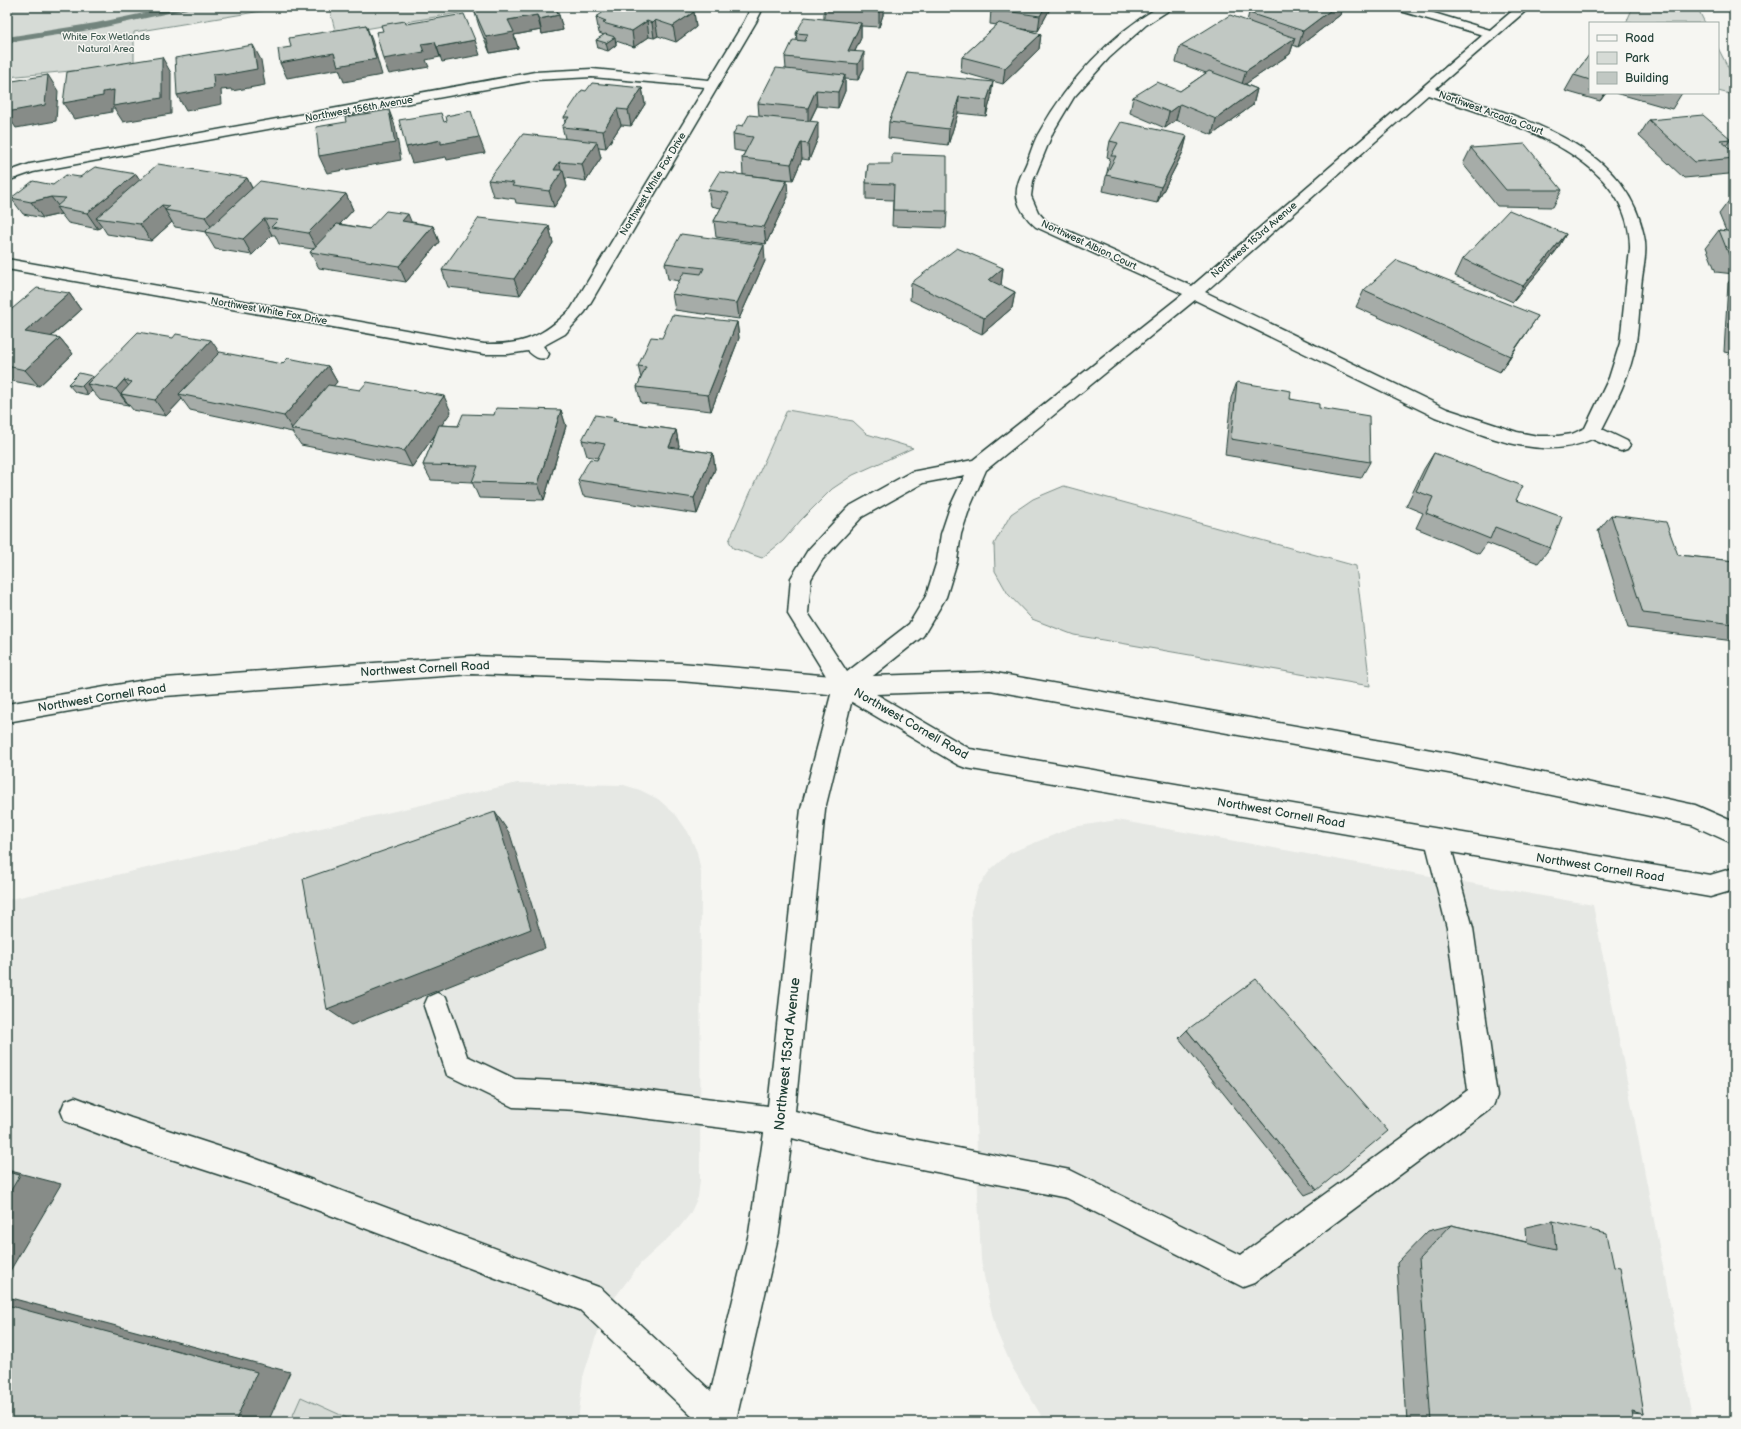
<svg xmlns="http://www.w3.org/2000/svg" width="1741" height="1429" font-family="'Balsamiq Sans',sans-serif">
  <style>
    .built { fill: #e6e8e4 }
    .green { fill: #d6dbd6; stroke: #7a8c85 }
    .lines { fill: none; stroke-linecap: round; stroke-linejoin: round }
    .stream { fill: #72847d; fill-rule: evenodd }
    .minor-casing { stroke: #1f3d34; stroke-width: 3 }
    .major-casing { stroke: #1f3d34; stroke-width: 3 }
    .minor { fill: #f6f6f2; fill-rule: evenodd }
    .major { fill: #f6f6f2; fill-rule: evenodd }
    .wall { fill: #a6aca8; stroke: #1f3d34 }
    .shaded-wall { fill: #878c88; stroke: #1f3d34 }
    .building { fill: #c1c8c3; stroke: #1f3d34 }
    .labels { text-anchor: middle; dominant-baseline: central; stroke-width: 3; stroke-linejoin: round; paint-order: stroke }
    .far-park-label { font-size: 10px; fill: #445d54; stroke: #f6f6f2 }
    .far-street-label { font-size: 10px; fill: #1f3d34; stroke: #f6f6f2 }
    .street-label { font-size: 12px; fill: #1f3d34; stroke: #f6f6f2 }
    .near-street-label { font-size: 14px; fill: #1f3d34; stroke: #f6f6f2 }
  </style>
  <rect width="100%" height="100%" fill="#f6f6f2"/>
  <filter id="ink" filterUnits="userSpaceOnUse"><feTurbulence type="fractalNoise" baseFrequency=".025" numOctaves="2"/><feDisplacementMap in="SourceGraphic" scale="8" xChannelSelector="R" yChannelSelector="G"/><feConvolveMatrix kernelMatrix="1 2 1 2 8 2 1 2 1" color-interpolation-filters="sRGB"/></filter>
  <g filter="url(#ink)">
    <g class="built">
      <polygon points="517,783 624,785 640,790 658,799 676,815 688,832 697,852 701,872 700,1180 698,1197 690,1214 678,1229 640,1264 613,1300 595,1339 583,1377 578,1422 356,1422 301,1397 290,1422 7,1422 7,900"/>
      <polygon points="1117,820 1593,905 1693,1422 1045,1422 1012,1367 996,1330 988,1297 981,1260 978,1196 971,911 978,887 991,869 1010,853 1073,827"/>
    </g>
    <g class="green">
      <polygon points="7,7 286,7 134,32 134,65 7,77"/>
      <polygon points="329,7 479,7 470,11 336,34"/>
      <polygon points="1633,7 1697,7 1705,23 1626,23"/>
      <polygon points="1718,48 1734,79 1734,95 1718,91"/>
      <polygon points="787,410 853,421 867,434 913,448 853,475 832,489 801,520 783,541 762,558 733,548 729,541"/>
      <polygon points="1064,486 1356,566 1370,686 1074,635 1032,619 1008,594 995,571 994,544 1011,514 1033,499"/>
      <polygon points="301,1397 356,1422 290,1422"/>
    </g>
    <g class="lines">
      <polygon class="stream" points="173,7 188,7 187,9 96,29 7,43 7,37 96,23"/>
      <g class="minor-casing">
        <g id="minor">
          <path d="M749 7H761V12L756 22 585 312 565 334 543 346 549 354 547 358C538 360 535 357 528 351L508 354H484L7 269V259L484 344C525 345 542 337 571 309L705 87 592 77 535 80 33 172 7 181V172L30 164 535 72 592 69 709 80 744 22 749 12Z"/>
          <path d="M1159 7H1174L1146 25 1109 58 1074 97 1053 132 1033 181 1031 196 1038 212 1046 221 1192 286 1483 35 1397 10 1395 7H1414L1490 30 1517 7H1530L1435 89C1514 116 1626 141 1644 236 1648 253 1642 271 1641 288 1639 306 1639 324 1636 342 1631 373 1616 402 1602 429L1627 441 1630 445 1627 449 1621 451 1615 449 1592 439C1542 463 1483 435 1435 417L1195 300 986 470 970 507 961 534 957 561 946 597 923 636 854 691 825 809 795 1111 876 1132 1070 1170 1241 1255 1468 1090 1447 928 1425 840 1429 832 1437 829 1445 832 1449 840 1473 928 1497 1096 1493 1106 1254 1283 1243 1287 1067 1198 876 1160 792 1138 779 1233 736 1420 737 1422H698L580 1310 251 1185 131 1146 65 1121 61 1111 65 1101 75 1097 131 1118 251 1157 601 1288 711 1391 749 1233 764 1133 578 1110 513 1107 447 1075 424 1006 428 997 437 993 446 997 467 1056 515 1079 578 1082 768 1106 801 809 833 687 788 614 791 578 808 550 848 507 911 472 973 460 1183 294 1036 227C1027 219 1019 209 1017 197 1015 185 1023 172 1027 162 1031 152 1034 140 1040 131 1068 81 1110 35 1159 7ZM1428 95C1499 120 1632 152 1630 249L1620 343 1609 378 1585 428 1572 434 1558 436H1538L1517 432 1447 409 1205 292ZM965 475 950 507 941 534 937 561 926 596 909 624 847 672 808 613 811 579 822 560 862 517 923 483Z"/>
        </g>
      </g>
      <g class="major-casing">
        <polygon id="major" points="471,656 680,663 844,677 990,672 1454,754 1695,805 1734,822 1734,844 1692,825 1454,774 990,690 876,694 970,749 1710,875 1734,868 1734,890 1710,897 966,768 958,765 840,695 680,681 471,674 151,697 7,722 7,704 151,679"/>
      </g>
      <use href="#minor" class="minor"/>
      <use href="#major" class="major"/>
    </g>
    <g class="wall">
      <polygon points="824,7 886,7 885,10 883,10 883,15 879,27 861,26 861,38 855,51 864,68 858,80 845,79 845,91 838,108 817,106 810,121 818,138 809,160 802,159 793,180 743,175 742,158 745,152 734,150 733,134 743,126 759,116 758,103 786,69 785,57 797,40 796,33 824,19"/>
      <polygon points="992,7 1051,7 1038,31 1022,29 1041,34 1039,49 1003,84 961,72 962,57 997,25 990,24 991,9"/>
      <polygon points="1258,7 1342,7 1340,15 1298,47 1293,45 1290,54 1245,84 1257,89 1253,105 1212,135 1176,120 1165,128 1130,113 1133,97 1180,91 1206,73 1176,62 1180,46 1247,21 1249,13"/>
      <polygon points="474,10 559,15 563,30 542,34 541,30 514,35 518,48 490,53 479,26"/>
      <polygon points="694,12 696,27 676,42 658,36 654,38 649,37 634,47 616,41 616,45 608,51 598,48 596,40 604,35 599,33 596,17"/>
      <polygon points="1590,54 1590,93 1606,93 1600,101 1565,91 1574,75"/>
      <polygon points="908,73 991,98 986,116 958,113 948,145 888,138 889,122"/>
      <polygon points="642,88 645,104 631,126 621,125 606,148 598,147 601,158 586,181 565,178 567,187 554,207 516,203 515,199 493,196 488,180 565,138 562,127 565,123 564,117 586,91"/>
      <polygon points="1616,93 1682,93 1672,109"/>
      <polygon points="1649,120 1731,139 1726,146 1734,152 1734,167 1729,174 1684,178 1639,136"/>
      <polygon points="1187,136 1183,152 1157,203 1103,191 1110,158 1107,157 1110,141"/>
      <polygon points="1471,148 1562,190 1553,207 1497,206 1463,164"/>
      <polygon points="868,164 947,211 946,228 892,226 893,200 866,199 866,183"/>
      <polygon points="136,174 140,180 247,178 252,188 346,194 353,210 340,224 369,229 412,222 433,226 439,242 406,282 319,268 310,252 313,249 279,244 275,235 272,235 252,255 215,249 205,232 206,232 175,227 172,222 151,241 107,234 102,226 98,229 68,223 61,214 43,218 23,214 11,198 80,177"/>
      <polygon points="708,190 788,197 766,244 716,237 714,221 721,208 711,206"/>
      <polygon points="1731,198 1734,198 1734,274 1716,272 1706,247 1719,230 1726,231 1719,214"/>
      <polygon points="549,226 553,243 520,295 448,287 442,270"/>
      <polygon points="1566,234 1556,251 1513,302 1455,276 1463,259"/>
      <polygon points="765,261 739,319 675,310 672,294 679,281 668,279 665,263"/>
      <polygon points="1003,268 1001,285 1015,292 1012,308 982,334 910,300 911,283"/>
      <polygon points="1734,275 1734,354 1724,352 1728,283"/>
      <polygon points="1364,290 1527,332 1500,372 1356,307"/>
      <polygon points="69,293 81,310 51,337 60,338 73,354 39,386 7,380 7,313"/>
      <polygon points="737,322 739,338 711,411 641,403 637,387 641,378 638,366 662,338"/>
      <polygon points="219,353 282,364 328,366 337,382 333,386 451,412 441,425 458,426 494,415 561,410 566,426 544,500 479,498 472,482 431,480 423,465 436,433 412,467 301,445 292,432 190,410 182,399 166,416 133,410 129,405 128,405 100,400 92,391 88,395 75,392 68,384 94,377"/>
      <polygon points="1734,377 1734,384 1732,378"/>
      <polygon points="1237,382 1319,408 1370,462 1361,478 1225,455 1231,398"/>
      <polygon points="615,418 616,421 676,430 679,446 678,448 713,453 715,469 697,514 583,496 578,480 597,460 598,458 587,456 582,440"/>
      <polygon points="1434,453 1516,500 1550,548 1538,563 1487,543 1479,554 1416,528 1423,513 1406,506 1424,469"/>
      <polygon points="1611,515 1678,555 1734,561 1734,641 1628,628 1598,531"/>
      <polygon points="1187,1030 1317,1190 1305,1195 1179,1038"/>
      <polygon points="1553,1221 1614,1267 1644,1413 1632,1412 1634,1422 1407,1422 1397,1263 1428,1231 1451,1225 1527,1242 1526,1227"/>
    </g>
    <g class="shaded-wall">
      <polygon points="881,7 883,7 883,15 879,27 879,12"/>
      <polygon points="1045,7 1051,7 1038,31 1040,16"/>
      <polygon points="1335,7 1342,7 1340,15 1298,47 1303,31"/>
      <polygon points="694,12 696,27 676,42 673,26"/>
      <polygon points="537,15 541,30 514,35 518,48 490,53 486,37 508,20"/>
      <polygon points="559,15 563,30 542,34 539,19"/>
      <polygon points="655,20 658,36 654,38 652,23"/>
      <polygon points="647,21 649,37 634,47 632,31"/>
      <polygon points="861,23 861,38 849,64 848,51"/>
      <polygon points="366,25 372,40 382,75 344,82 339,69 287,78 280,63"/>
      <polygon points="1041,34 1039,49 1003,84 1005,68"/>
      <polygon points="615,37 616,45 608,51 606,43"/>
      <polygon points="1295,38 1290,54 1241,87 1246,71"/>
      <polygon points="475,40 480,55 442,62 437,47"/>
      <polygon points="435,42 440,57 426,60 429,67 389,74 383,59 421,44"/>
      <polygon points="253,45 261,60 265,85 232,91 231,89 221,90 222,104 186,111 177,95 213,74"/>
      <polygon points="864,52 864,68 858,80 858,64"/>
      <polygon points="162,57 171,73 171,114 123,122 114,108 112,108 112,112 74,119 63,103 103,92 114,90"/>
      <polygon points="48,75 58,91 56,121 16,128 8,116 7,116 7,98"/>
      <polygon points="845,75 845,91 838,108 838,92"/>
      <polygon points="993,82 991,98 986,116 987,100"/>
      <polygon points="642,88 645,104 631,126 628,110"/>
      <polygon points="1257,89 1253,105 1212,135 1216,119"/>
      <polygon points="816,90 817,106 808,124 808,108"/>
      <polygon points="1605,93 1606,93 1600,101"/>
      <polygon points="959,97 958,113 948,145 949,129"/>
      <polygon points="1180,104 1176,120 1165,128 1169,112"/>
      <polygon points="617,109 621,125 606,148 603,131"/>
      <polygon points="389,110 395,126 401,160 327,173 319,156"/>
      <polygon points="818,122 818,138 809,160 808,144"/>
      <polygon points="1187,136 1183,152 1157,203 1161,187"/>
      <polygon points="479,137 485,153 447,160 446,157 412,163 406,147 441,140"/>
      <polygon points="597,142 601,158 586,181 582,164"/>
      <polygon points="801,143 802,159 793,180 791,164"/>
      <polygon points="559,162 562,172 563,170 567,187 554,207 549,191 554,170"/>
      <polygon points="136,174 146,190 96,218 102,226 98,229 87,213"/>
      <polygon points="247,178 255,194 215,233 205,217"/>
      <polygon points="787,180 788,197 766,244 764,227"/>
      <polygon points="346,194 353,210 317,249 308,233"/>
      <polygon points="51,197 59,207 56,207 61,214 43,218 31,202"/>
      <polygon points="162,205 172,222 151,241 140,224"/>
      <polygon points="408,214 415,231 402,221"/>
      <polygon points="264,219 272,235 252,255 243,239"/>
      <polygon points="433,226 439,242 406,282 399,266"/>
      <polygon points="549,226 553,243 520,295 514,279"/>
      <polygon points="1566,234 1556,251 1513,302 1523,286"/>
      <polygon points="764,245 765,261 739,319 737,303"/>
      <polygon points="1003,268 1001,285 987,296 989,280"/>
      <polygon points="1015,292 1012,308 982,334 984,318"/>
      <polygon points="69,293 81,310 38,348 25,332"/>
      <polygon points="1538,316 1527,332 1500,372 1510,356"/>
      <polygon points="737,322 739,338 711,411 708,395"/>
      <polygon points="60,338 73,354 39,386 25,370"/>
      <polygon points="211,340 222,356 179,394 182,399 166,416 155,400"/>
      <polygon points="328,366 337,382 295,430 293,430 284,416"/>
      <polygon points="92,376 99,384 87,384 92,391 88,395 82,386"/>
      <polygon points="124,380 137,396 121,394 129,405 128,405 116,389"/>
      <polygon points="444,396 451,412 412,467 404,451"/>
      <polygon points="561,410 566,426 544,500 538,484"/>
      <polygon points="676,430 679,446 672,463 669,447"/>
      <polygon points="713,453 715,469 697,514 694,498"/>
      <polygon points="495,812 510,834 545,948 351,1025 327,1009"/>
      <polygon points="7,1170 61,1184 7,1276"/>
      <polygon points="7,1297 290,1372 268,1422 235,1422 7,1305"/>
    </g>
    <g class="building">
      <polygon points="493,7 555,7 559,15 539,19 537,15 508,20 514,32 486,37 474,10"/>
      <polygon points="612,7 677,7 694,12 673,26 655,20 652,23 647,21 632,31 603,23 606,21 596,17"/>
      <polygon points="824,7 881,7 879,12 824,8"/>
      <polygon points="992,7 1045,7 1040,16 991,9"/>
      <polygon points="1258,7 1335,7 1303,31 1249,13"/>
      <polygon points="464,14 475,40 437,47 435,42 421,44 424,52 383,59 376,32 383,31 381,25 405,21 406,24"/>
      <polygon points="1230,15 1295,38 1246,71 1180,46"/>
      <polygon points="805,17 861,23 848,51 864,52 858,64 785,57 793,40 805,41 808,34 796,33"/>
      <polygon points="999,23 1041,34 1005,68 962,57"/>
      <polygon points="366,25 376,59 338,66 334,53 280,63 278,49 291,47 289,38"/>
      <polygon points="605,34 615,37 606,43 596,40"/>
      <polygon points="253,45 257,69 224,75 224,73 213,74 214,88 177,95 175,58"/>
      <polygon points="1590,54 1590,80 1574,75"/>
      <polygon points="162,57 162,98 113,106 114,90 103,92 103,96 63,103 67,72"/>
      <polygon points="776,68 845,75 838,92 816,90 808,108 758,103"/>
      <polygon points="1209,71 1257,89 1216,119 1180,104 1169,112 1133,97 1157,82 1180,91"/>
      <polygon points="908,73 993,82 987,100 959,97 949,129 889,122"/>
      <polygon points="48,75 45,105 7,112 8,98 7,98 7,82"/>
      <polygon points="592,83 642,88 628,110 617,109 603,131 562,127 569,117 564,117 582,90 586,91"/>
      <polygon points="389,110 395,143 319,156 316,127 346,122 345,117"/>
      <polygon points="471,111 479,137 441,144 441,140 406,147 399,120 441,113 444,122 447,121 446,116"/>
      <polygon points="749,115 818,122 808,144 801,143 791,164 742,158 753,137 733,134 738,125 743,126"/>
      <polygon points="1703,115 1731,139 1720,140 1734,152 1734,158 1695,162 1649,120"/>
      <polygon points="1121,122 1187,136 1161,187 1106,175 1116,156 1111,156 1118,143 1110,141"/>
      <polygon points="523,134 597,142 582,164 559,162 554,170 563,170 549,191 512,186 514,183 488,180"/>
      <polygon points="1525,144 1562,190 1506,190 1471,148"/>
      <polygon points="892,154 947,156 947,211 893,210 894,184 866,183 868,164 892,164"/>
      <polygon points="158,164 247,178 205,217 165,210 170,206 162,205 140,224 96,218"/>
      <polygon points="95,167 136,174 87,213 56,207 66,198 51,197 31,202 11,198 33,181 53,185 66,175 80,177"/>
      <polygon points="719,172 787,180 764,227 714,221 729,193 708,190"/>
      <polygon points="260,181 346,194 308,233 271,227 278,220 264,219 243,239 205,232"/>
      <polygon points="1731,198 1734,198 1734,205"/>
      <polygon points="1509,210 1566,234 1523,286 1463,259"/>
      <polygon points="386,211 408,214 402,221 433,226 399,266 310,252 337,224 369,229"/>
      <polygon points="479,218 549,226 514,279 442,270"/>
      <polygon points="1719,230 1734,232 1734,256 1729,255"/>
      <polygon points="681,234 764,245 737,303 672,294 684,272 701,274 704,268 665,263"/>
      <polygon points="957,248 1003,268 989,280 1015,292 984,318 911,283"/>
      <polygon points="1397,260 1538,316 1510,356 1364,290"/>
      <polygon points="37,288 69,293 25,332 60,338 25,370 7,366 7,313"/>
      <polygon points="672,315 737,322 708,395 637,387 646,367 638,366 651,337 662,338"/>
      <polygon points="138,332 173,338 176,334 211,340 155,400 121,394 132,382 124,380 116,389 87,384"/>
      <polygon points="220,352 282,364 288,358 328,366 284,416 179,394"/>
      <polygon points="79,373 92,376 82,386 68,384"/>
      <polygon points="367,382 444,396 404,451 291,429 328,385 360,390"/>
      <polygon points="1237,382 1291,391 1290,399 1319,404 1319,408 1369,416 1370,462 1231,439"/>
      <polygon points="496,408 561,410 538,484 472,482 478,466 423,465 439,425 458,426 463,414 494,415"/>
      <polygon points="595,415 615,418 613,421 676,430 669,447 713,453 694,498 578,480 590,459 597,460 605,444 582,440"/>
      <polygon points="1434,453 1523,486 1516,500 1562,517 1550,548 1495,527 1490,539 1426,513 1433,497 1416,491"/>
      <polygon points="1611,515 1666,522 1678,555 1734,561 1734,624 1643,613"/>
      <polygon points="495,812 531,929 327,1009 303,879"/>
      <polygon points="1256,979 1388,1131 1317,1190 1187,1030"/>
      <polygon points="7,1172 20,1175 7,1197"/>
      <polygon points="1553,1221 1607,1234 1614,1267 1620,1268 1644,1413 1632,1410 1634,1422 1431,1422 1419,1259 1451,1225 1556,1249"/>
      <polygon points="7,1305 257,1372 235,1422 7,1422"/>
    </g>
  </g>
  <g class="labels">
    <g class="far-park-label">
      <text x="106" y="37">White Fox Wetlands<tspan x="106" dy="12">Natural Area</tspan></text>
    </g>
    <g class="far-street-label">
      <text transform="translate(359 109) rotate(-10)">Northwest 156th Avenue</text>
      <text transform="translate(1491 113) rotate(20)">Northwest Arcadia Court</text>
      <text transform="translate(653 184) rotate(-59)">Northwest White Fox Drive</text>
      <text transform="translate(1254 240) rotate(-41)">Northwest 153rd Avenue</text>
      <text transform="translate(1089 245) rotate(25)">Northwest Albion Court</text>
      <text transform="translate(269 311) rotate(10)">Northwest White Fox Drive</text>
    </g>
    <g class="street-label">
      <text transform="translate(425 669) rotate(-3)">Northwest Cornell Road</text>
      <text transform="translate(102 698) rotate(-9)">Northwest Cornell Road</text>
      <text transform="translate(911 724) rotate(30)">Northwest Cornell Road</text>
      <text transform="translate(1281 813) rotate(10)">Northwest Cornell Road</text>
      <text transform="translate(1600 868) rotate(9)">Northwest Cornell Road</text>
    </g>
    <g class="near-street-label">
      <text transform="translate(787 1054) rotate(-84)">Northwest 153rd Avenue</text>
    </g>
  </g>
  <rect width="1741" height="1429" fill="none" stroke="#f6f6f2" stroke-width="24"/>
  <rect x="12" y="12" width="1717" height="1405" fill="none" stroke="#1f3d34" stroke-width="1.5" filter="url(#ink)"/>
  <rect x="1589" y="22" width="130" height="72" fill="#f6f6f2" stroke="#a0aca6"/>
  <rect x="1597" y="35" width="20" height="6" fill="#f6f6f2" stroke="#a0aca6"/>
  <text x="1625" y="42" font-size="12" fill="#1f3d34">Road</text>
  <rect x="1597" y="52" width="20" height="12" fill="#d6dbd6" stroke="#a0aca6"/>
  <text x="1625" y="62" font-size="12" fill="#1f3d34">Park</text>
  <rect x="1597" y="72" width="20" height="12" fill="#c1c8c3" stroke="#a0aca6"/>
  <text x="1625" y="82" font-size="12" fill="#1f3d34">Building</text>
</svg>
